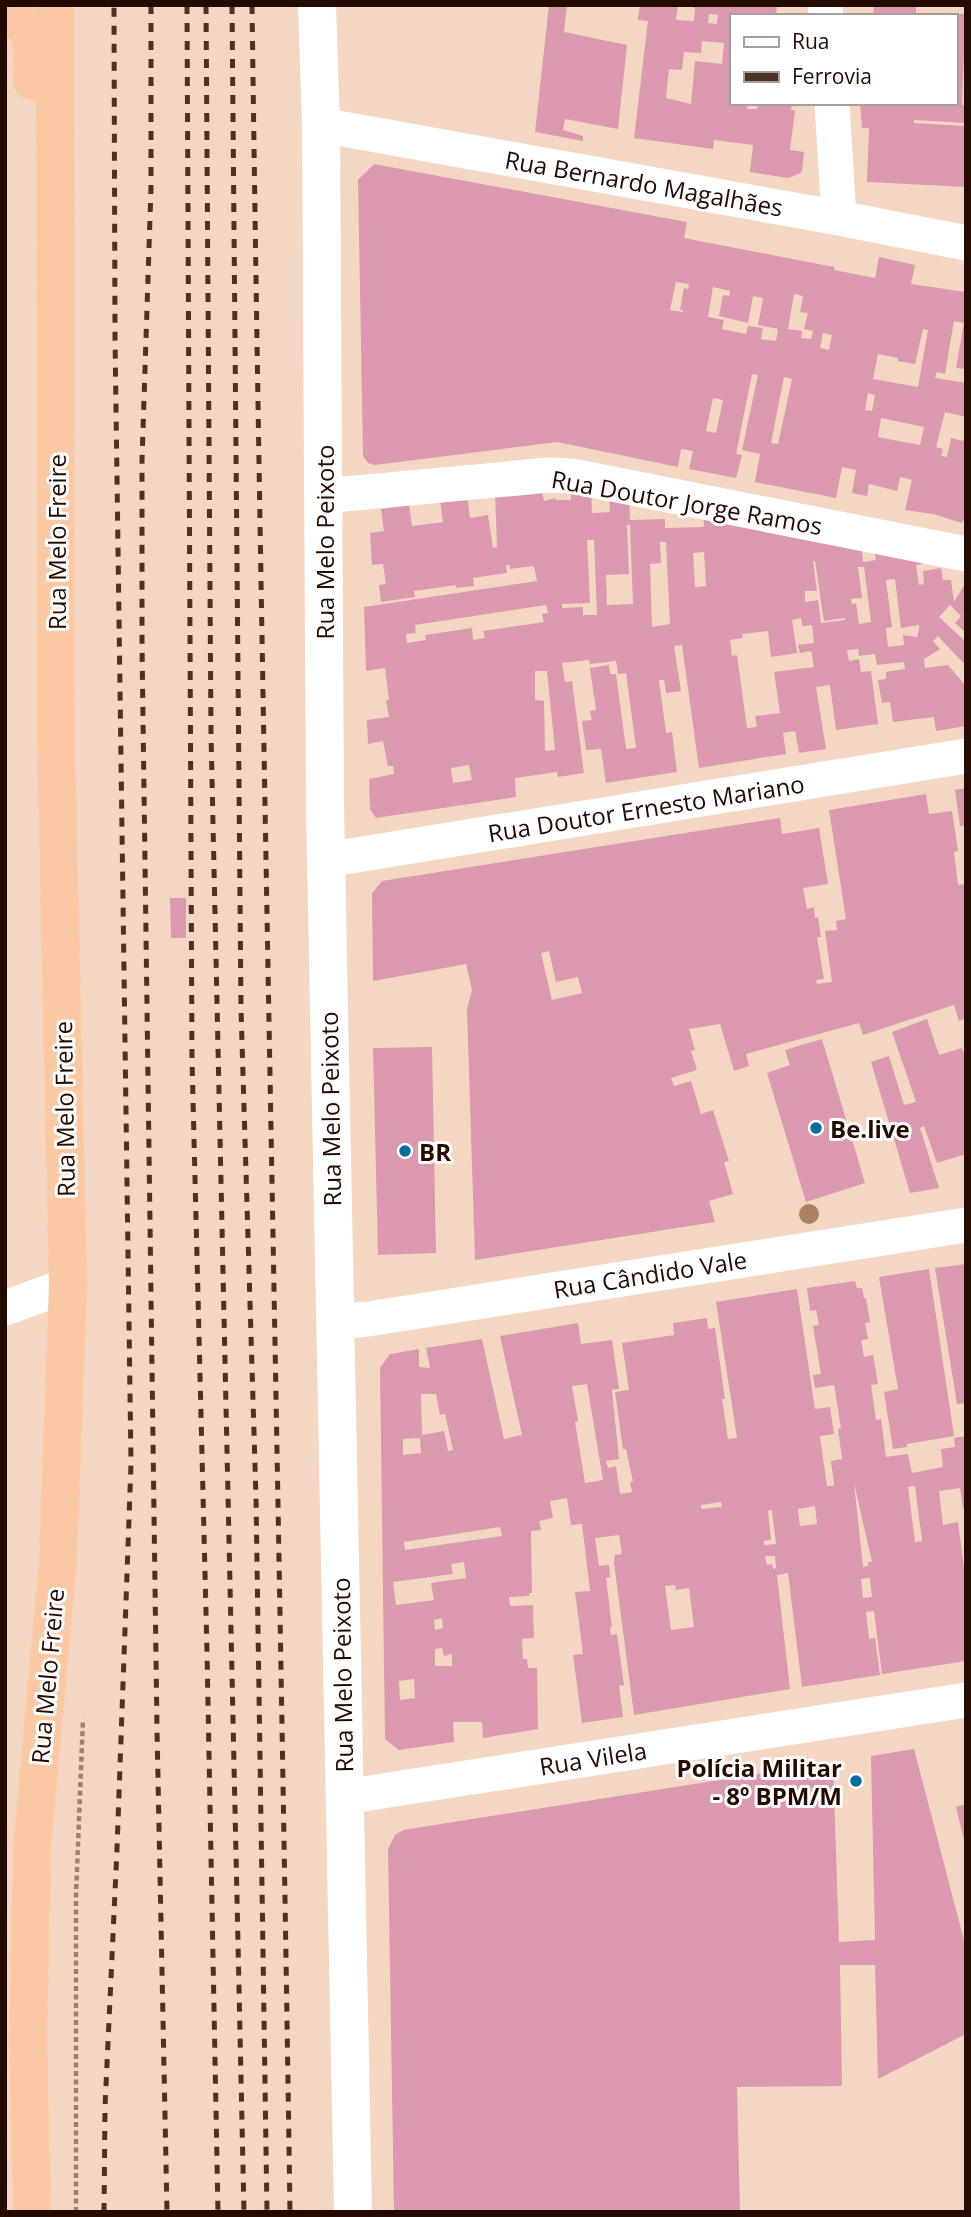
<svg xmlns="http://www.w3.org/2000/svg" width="971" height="2217" font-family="'Open Sans',sans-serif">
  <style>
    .building { fill: #da99af; fill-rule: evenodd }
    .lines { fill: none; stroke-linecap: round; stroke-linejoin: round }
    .path { stroke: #9c8171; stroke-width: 4.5; stroke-dasharray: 5 3.5; stroke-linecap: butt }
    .street { stroke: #fff; stroke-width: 35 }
    .secondary { stroke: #fff; stroke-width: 38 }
    .highway { stroke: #fbc8a4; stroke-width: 38 }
    .rail { stroke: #4c3226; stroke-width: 5; stroke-dasharray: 9 9; stroke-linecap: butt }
    .tree { fill: #aa8261 }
    .poi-dot { fill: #076d9a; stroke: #fff; stroke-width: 2.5 }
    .labels { text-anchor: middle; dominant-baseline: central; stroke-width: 6; stroke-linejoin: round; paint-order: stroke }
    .street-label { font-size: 24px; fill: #240b00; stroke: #fff }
    .poi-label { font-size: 24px; font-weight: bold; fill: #240b00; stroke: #fff; text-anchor: start }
  </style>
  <rect width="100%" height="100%" fill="#f4d7c3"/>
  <g class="building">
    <polygon points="549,5 567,5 564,32 627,45 618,129 565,119 563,130 583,136 583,141 535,132"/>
    <path d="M640 5H678L676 20 694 21 695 8 688 5H777L776 16H731V103H748L747 109H757L758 105 766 106 767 103H792L791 110 795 111 790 150 804 152 802 171 799 174 788 178 750 172 753 145 714 140 713 149 634 138 648 21 638 20ZM709 14 718 15 717 24 708 23ZM702 41 724 43 722 64 695 61 691 104 666 98 669 69 682 70 684 52 701 53Z"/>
    <polygon points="874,5 916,5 916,13 935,13 935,16 873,16"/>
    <polygon points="955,14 966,14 966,54 964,54 962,105 966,105 966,123 914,120 914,123 966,126 966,187 867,182 869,128 862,128 860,103 955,103 955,54 958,54 958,46 955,46"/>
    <path d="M374 164 687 222 684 238 834 267V270L875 278 879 257 915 265 911 284 966 292V369L956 368 964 323 954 321 945 374 937 372 935 378 966 383V417L945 412 936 447 943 449 941 456 947 457 951 438 963 441 966 432V521L963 520 962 523 933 514 905 510 912 480 900 477 897 491 869 484 867 496 852 493 856 470 842 467 836 498 755 482 760 454 742 450 758 375 752 374 736 454 742 455 736 478 689 469 693 451 681 449 678 467 557 442 375 465 368 463 363 456 358 180ZM676 282 689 284 688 289 684 288 680 310H683V312L670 310ZM713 287 730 291 729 296 723 295 719 316 748 323 753 296 763 298 758 325 778 329 776 341 761 339 763 328 748 326 746 334 722 329 724 320 708 317ZM794 294 803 296 800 312 808 313 804 329 813 331 811 339 801 338 802 331 788 329ZM923 329 928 330 918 387 873 379 878 354 898 358V361L915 364ZM823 333 832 335 829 350 820 348ZM784 377 792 379 778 444 771 443ZM868 393 875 395 872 411 865 410ZM713 398 723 400 716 433 706 431ZM881 418 924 427 920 445 878 437Z"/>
    <path d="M541 486 544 501 556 498V500H571V486L591 491 592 513 610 512 609 494 629 498 630 520 665 519V528L704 527 703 513 861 542 863 562 876 560 873 544 920 551 922 564 916 565 919 585 924 584 923 571 941 568 943 580H951L954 602 966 582V633L955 623 961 616 950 605 939 617 966 642V666L938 636 933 641 940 649 924 659 925 668 948 665 966 686V726L936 731 934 717 893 722 890 702 882 703 878 680 886 679V672L905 669 904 662 877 665 875 654 859 656 858 649 847 650 849 661 859 659 861 672 871 671 878 724 836 730 830 685 816 687 826 749 799 753 795 731 783 733 786 754 699 768 682 645 674 646 681 691 666 693 664 680H659L666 733 672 732 677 772 606 783 601 749 586 750 582 721 592 720 590 711 596 710 590 668 609 665 610 674H616L626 749 636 748 626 673 618 674 616 661 590 664 589 660 562 663 565 682 572 681 584 773 558 777 557 772 515 778 516 797 376 818 370 809 369 779 394 774 393 766H388L383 741 368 744 367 720 389 717 386 700H389L385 668 366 671 364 607 537 581 534 566 510 569V565H506L507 573 473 578 474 586 456 588V585L414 591 415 597 381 602 379 585 386 584 383 564 372 565 370 533 384 531 381 509 409 505 412 526 443 522 440 501 467 496 470 518 488 515 493 548 497 547 495 492ZM627 525H630L633 604 607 605 606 575 629 574ZM587 540H594L597 615H583V607L562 608V604L590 603ZM660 542H666L670 624 652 627 650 564 661 563ZM704 552 706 586 695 587 693 553ZM813 561H815L824 621 845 618V620L821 623 818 600 805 602V591H817ZM858 567H864L871 622 859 624 856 603 852 604 851 599 862 598ZM895 579 901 628 919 625V630L917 637 903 635 904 645 888 647 886 628 892 627 886 580ZM546 605 548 613 542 614 544 622 483 631 485 638 473 640 472 628 425 635 426 640 407 643 406 634 416 633 415 625ZM801 618 802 626 812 625 814 643 798 645 800 653 811 651 814 667 774 672 780 713 755 716 757 727 747 728 737 655 732 656 730 640 743 638 742 634 768 631 771 657 797 653 792 620ZM535 671H547L555 750 545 751 544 701 535 700ZM469 765 472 780 453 783 451 768Z"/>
    <polygon points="966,788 966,825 960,826 955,790"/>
    <path d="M926 794 929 814 952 811 958 851 954 852 958 885 966 884V1018L959 1021 954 1005 863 1035 859 1023 746 1054 749 1066 734 1071 720 1024 689 1029 695 1050 691 1051 697 1070 671 1078 674 1086 691 1081 701 1114 713 1110 729 1161 724 1162 733 1194 709 1201 715 1222 475 1260 467 1009 472 990 466 964 373 981 372 893 382 881 780 818 782 834 819 828 828 884 803 888 807 909 814 907 815 918 818 917 821 937H817L824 979 816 980 817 984 832 982 825 931 837 930 836 921 846 919 829 810ZM549 951 556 982 578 977 582 993 552 1000 541 953Z"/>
    <polygon points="170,898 186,898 186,938 171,938"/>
    <polygon points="927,1019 939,1055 962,1048 966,1059 966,1154 937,1163 924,1126 920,1128 939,1188 910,1193 871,1062 889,1056 904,1105 916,1102 892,1032"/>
    <polygon points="822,1039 865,1183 806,1202 767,1073 790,1065 785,1050"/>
    <polygon points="432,1047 436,1253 378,1255 373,1048"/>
    <polygon points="966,1264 966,1403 957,1404 935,1268"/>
    <polygon points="929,1269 954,1436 907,1444 907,1447 893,1449 884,1392 898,1389 879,1277"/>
    <path d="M855 1281 857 1288H862L864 1298H866L870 1322 865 1323 868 1339 861 1340 864 1357 873 1355 878 1384 871 1385 876 1420 881 1419 886 1457 908 1454 912 1473 943 1467 941 1449 955 1447 954 1438 966 1436V1508H963L960 1488 939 1491 943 1525 958 1522 966 1583V1661L882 1674 874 1611 866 1612 869 1639 875 1638 880 1675 802 1687 788 1573 777 1575 790 1689 634 1715 614 1563 615 1555 622 1554 619 1535 595 1538 599 1566 609 1565 610 1577 606 1578 612 1627H610L611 1635 617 1634 624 1685 619 1686 623 1717 582 1723 573 1655 583 1654 575 1592 590 1591 582 1524 571 1525 567 1498 550 1501 553 1518 539 1521 541 1530 531 1531 532 1593H529V1596L509 1597 510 1606 533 1605 534 1638 522 1639 523 1659H527L528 1668H537L538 1729 483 1738 482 1722H453L454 1742 399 1750 385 1739 380 1368 390 1354 419 1349V1367L430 1368 426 1348 482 1339 504 1439 522 1435 500 1336 578 1323 581 1344 612 1340 619 1389 612 1390 619 1459 606 1461 608 1468 616 1466 620 1494 632 1492 630 1482H633L626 1449H623L615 1392 629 1390 622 1343 674 1335 673 1323 707 1318 708 1329 715 1328 725 1399H722L728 1439 737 1438 716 1302 797 1289 815 1409 830 1407 834 1434 820 1436 827 1486H832L834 1485 831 1461 842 1459 838 1429 841 1428 834 1385 815 1388 813 1375 821 1374 813 1326 819 1325 816 1310 810 1311 807 1288ZM587 1384 603 1480 585 1483 575 1422 578 1421 572 1386ZM421 1394H436L440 1415 445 1414 453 1450 448 1451 444 1431 422 1435ZM420 1438 421 1453 403 1455V1439ZM854 1483 872 1562H868V1566L863 1567ZM915 1486 922 1541 915 1542 908 1487ZM721 1502 722 1507 701 1509V1505ZM815 1506 817 1524 800 1526 798 1509ZM772 1510 776 1544 764 1545V1541L771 1540 768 1511ZM500 1527 502 1536 405 1550 404 1542ZM765 1556H775L776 1568 773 1569 772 1564 767 1565ZM464 1562 466 1578 431 1583 434 1600 396 1605 393 1582 453 1574 451 1564ZM870 1578 872 1597 863 1598 861 1579ZM675 1585 676 1590 689 1588 694 1627 671 1630 665 1586ZM442 1618 443 1628 435 1630 434 1620ZM442 1648 444 1656 452 1654V1666H435V1649ZM414 1679 415 1698 400 1700 399 1681Z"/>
    <polygon points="914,1749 966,1948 966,2034 878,2079 875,1965 840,1965 842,2086 737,2087 740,2212 394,2212 388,1849 395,1835 403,1830 833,1762 839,1942 875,1940 871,1756"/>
    <polygon points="966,1804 966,1844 965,1844 956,1807"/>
  </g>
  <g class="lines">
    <polyline class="path" points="76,2212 76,1895 83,1719"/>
    <g class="street">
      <polyline points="825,5 826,16"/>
      <polyline points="832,103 839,218"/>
      <polyline points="321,125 839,218 966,243"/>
      <polyline points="323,496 518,478 548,475 572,476 966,554"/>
      <polyline points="326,860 966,756"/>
      <polyline points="5,1308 68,1285"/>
      <polyline points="335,1322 368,1319 966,1225"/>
      <polyline points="344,1797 966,1700"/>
    </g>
    <polyline class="secondary" points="317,5 321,125 325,808 353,2212"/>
    <g class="highway">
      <path d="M5 15C39 25 32 52 32 81"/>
      <polyline points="32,2212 28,2041 32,1848 58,1561 68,1285 56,741 55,5"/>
    </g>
    <g class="rail">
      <polyline points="151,5 151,187 142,460 142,645 157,1730 167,2212"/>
      <polyline points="187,5 192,1059 207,1652 218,2212"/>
      <polyline points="206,5 211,734 244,2212"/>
      <polyline points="232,5 241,1009 256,1498 267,2212"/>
      <path d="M252 5C262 741 279 1476 290 2212"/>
      <polyline points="104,2212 105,2107 117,1849 131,1464 115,337 114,5"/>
    </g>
  </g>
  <circle class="tree" cx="809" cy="1214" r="10"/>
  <g class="poi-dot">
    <circle cx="816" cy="1128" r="7"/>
    <circle cx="405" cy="1151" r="7"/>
    <circle cx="856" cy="1781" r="7"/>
  </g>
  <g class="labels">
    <g class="street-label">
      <text transform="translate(644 183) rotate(10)">Rua Bernardo Magalhães</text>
      <text transform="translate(687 502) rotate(10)">Rua Doutor Jorge Ramos</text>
      <text transform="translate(56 542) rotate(-90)">Rua Melo Freire</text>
      <text transform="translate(324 542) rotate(-90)">Rua Melo Peixoto</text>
      <text transform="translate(646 808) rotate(-9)">Rua Doutor Ernesto Mariano</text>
      <text transform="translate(64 1109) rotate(-91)">Rua Melo Freire</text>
      <text transform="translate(330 1109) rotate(-91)">Rua Melo Peixoto</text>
      <text transform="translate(650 1274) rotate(-9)">Rua Cândido Vale</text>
      <text transform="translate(342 1675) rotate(-91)">Rua Melo Peixoto</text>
      <text transform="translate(47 1676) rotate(-85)">Rua Melo Freire</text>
      <text transform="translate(593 1758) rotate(-9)">Rua Vilela</text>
    </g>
    <g class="poi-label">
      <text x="830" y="1128">Be.live</text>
      <text x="419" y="1151">BR</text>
      <text x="842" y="1767" text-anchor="end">Polícia Militar<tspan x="842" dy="28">- 8º BPM/M</tspan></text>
    </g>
  </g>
  <rect width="971" height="2217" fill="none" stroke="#240b00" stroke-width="14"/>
  <rect x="730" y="14" width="228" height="91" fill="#ffffff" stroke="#a79d99" stroke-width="2"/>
  <rect x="744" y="37" width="35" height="10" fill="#ffffff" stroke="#a79d99" stroke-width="2"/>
  <text x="792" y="49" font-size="21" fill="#240b00">Rua</text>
  <rect x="744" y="72" width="35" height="10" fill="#4c3226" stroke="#a79d99" stroke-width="2"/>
  <text x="792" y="84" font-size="21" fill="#240b00">Ferrovia</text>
</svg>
